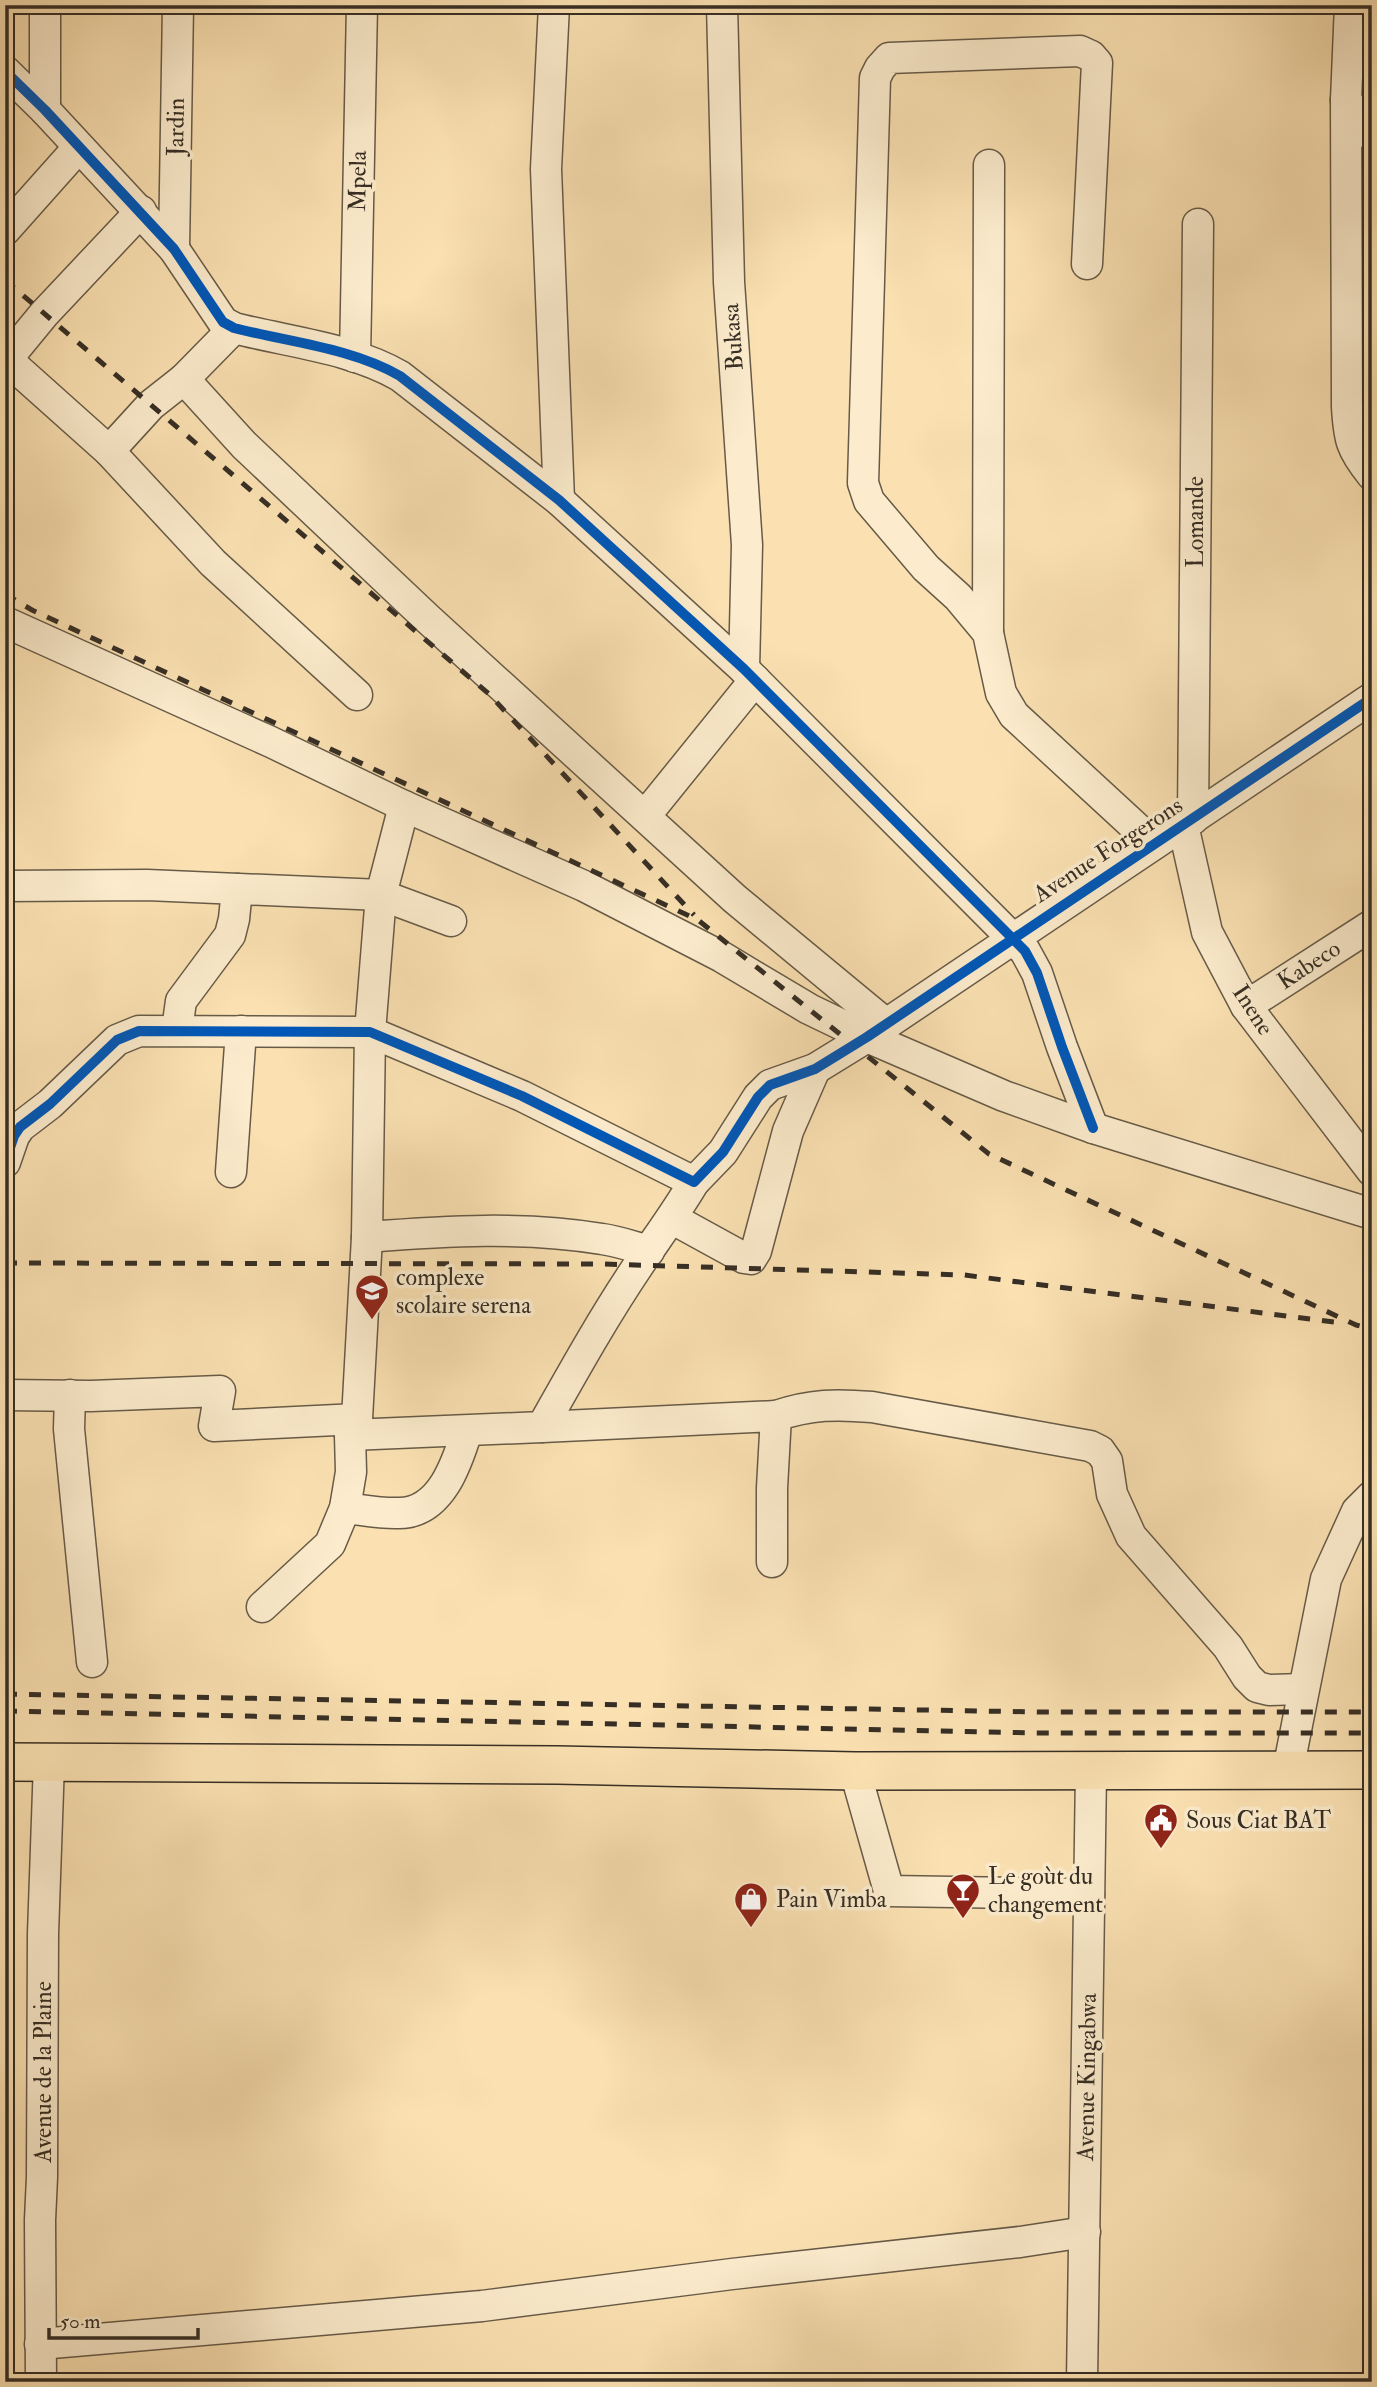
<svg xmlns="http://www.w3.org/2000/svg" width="1377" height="2387" font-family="'IM FELL Double Pica',serif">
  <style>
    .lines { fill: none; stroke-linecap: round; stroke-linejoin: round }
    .minor-casing { stroke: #675b48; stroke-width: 33 }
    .major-casing { stroke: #362e25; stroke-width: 40 }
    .minor { stroke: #fceccd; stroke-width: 30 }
    .major { stroke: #fbe1b2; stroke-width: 37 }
    .rail { stroke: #362e25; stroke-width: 5; stroke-dasharray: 12 12; stroke-linecap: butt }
    .cycleway-casing { stroke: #fceccd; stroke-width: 15 }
    .cycleway { stroke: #0057b8; stroke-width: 10 }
    .labels { text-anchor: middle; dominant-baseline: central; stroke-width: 7; stroke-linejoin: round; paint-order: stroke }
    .street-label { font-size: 24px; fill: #362e25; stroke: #fceccd }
    .poi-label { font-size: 24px; fill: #362e25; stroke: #fceccd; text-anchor: start }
  </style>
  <rect width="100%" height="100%" fill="#fbe1b2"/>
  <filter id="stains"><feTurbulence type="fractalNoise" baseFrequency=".00286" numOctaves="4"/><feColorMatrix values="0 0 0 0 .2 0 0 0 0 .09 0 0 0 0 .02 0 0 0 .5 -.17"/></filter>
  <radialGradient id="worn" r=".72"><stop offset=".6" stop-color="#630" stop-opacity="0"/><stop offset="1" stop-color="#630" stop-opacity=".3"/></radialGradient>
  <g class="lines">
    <g class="minor-casing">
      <g id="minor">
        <polyline points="45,5 45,110"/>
        <polyline points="554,5 546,169 559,500"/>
        <polyline points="722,5 729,282 747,545 744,669"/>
        <path d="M1350 5 1346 100 1347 407C1349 440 1351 449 1372 475"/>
        <path d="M5 71 45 110 174 249 223 322 234 328C288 342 352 348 400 376L559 500 744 669 1025 951 1037 973 1062 1047 1093 1128"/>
        <polyline points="1346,100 1372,136"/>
        <polyline points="5,230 78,148"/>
        <polyline points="174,249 178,5"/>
        <polyline points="1087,264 1097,63 1091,56 1080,51 889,58 880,68 875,78 863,483 869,501 926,568 958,597 988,633 1001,693 1014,715 1154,844"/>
        <polyline points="355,357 362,5"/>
        <polyline points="5,358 109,451 213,563 357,695"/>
        <polyline points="7,359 44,314 141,211"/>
        <polyline points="184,379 244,445 427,618 735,899 886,1024"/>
        <polyline points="109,451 151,405 184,379 234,328"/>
        <polyline points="5,622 271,742 404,806 584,886 722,957 809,1009 867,1037 1004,1096 1093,1128 1372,1214"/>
        <polyline points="988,633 989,165"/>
        <polyline points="645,816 755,680"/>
        <polyline points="1193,819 1198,224"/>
        <polyline points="1183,825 1207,932 1246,1006 1372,1171"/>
        <polyline points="5,886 147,885 381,895 451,921"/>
        <polyline points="1246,1006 1372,925"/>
        <polyline points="177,1030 181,1001 230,935 234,919 237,889"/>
        <polyline points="5,1162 14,1136 20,1127 50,1104 117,1040 139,1031 370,1032 522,1096 694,1182 723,1152 758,1097 770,1085 815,1069 867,1037 1372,698"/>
        <polyline points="231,1172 241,1031"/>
        <polyline points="673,1219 744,1258 751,1259 756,1251 788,1131 815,1069"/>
        <path d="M367 1237C446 1231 524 1226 602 1239 618 1241 634 1247 649 1251"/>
        <polyline points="5,1395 91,1396 220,1391 214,1426 357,1419"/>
        <polyline points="70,1395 69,1429 92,1662"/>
        <path d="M776 1416C811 1404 837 1404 872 1407L1090 1446 1100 1451 1107 1461 1112 1494 1131 1536 1228 1647 1247 1677 1257 1687 1269 1690 1303 1689"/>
        <polyline points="542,1427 776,1416 772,1488 772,1562"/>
        <path d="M350 1435 542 1427C573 1372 603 1318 638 1266 657 1238 677 1211 694 1182"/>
        <path d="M345 1508C363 1510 382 1514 399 1513 441 1513 457 1463 467 1431"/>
        <polyline points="262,1607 330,1544 345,1508 351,1472 350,1435 357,1419 367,1237 370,1032 381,895 404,806"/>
        <polyline points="1288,1770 1326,1579 1357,1511 1372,1496"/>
        <polyline points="855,1771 889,1891 1089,1894"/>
        <polyline points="40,2344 482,2306 732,2274 1020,2242 1085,2232"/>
        <polyline points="41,2382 40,2220 42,2177 43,1934 49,1762"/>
        <polyline points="1082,2382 1091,1771"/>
      </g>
    </g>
    <g class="major-casing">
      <polyline id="major" points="5,1762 557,1765 855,1771 1372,1770"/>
    </g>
    <use href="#minor" class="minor"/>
    <use href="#major" class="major"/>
    <g class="rail">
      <polyline points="5,280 489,694 694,915"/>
      <polyline points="5,594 32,610 698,920 989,1154 1356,1325 1372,1329"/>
      <polyline points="5,1263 603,1264 964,1275 1342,1323"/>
      <polyline points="5,1694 1038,1712 1372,1712"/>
      <polyline points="5,1711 1036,1733 1372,1733"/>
    </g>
    <g class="cycleway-casing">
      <g id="cycleway">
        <path d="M5 71 45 110 174 249 223 322 234 328C288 342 352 348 400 376L559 500 744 669 1025 951 1037 973 1062 1047 1093 1128"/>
        <polyline points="5,1162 14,1136 20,1127 50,1104 117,1040 139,1031 370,1032 522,1096 694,1182 723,1152 758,1097 770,1085 815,1069 867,1037 1372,698"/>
      </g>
    </g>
    <use href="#cycleway" class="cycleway"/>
  </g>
  <defs>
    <g id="school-pin" transform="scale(1.75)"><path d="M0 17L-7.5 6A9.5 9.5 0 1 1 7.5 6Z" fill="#8f2418" stroke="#fceccd"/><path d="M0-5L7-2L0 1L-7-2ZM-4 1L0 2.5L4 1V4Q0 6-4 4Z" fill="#fff"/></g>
    <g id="civic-pin" transform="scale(1.75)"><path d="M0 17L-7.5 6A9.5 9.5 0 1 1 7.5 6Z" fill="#8f2418" stroke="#fceccd"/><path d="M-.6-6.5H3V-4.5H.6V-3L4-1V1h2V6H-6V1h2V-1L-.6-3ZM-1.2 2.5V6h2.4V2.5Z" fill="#fff"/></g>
    <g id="bar-pin" transform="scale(1.75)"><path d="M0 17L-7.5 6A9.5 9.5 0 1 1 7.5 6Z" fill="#8f2418" stroke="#fceccd"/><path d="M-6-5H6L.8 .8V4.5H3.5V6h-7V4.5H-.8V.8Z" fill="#fff"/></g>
    <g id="shop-pin" transform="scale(1.75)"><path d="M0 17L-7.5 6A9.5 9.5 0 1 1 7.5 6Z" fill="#8f2418" stroke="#fceccd"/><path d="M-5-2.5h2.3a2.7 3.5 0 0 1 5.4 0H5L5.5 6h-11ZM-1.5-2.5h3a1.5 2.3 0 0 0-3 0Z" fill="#fff"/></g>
  </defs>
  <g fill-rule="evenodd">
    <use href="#school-pin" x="372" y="1291"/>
    <use href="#civic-pin" x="1161" y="1820"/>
    <use href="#bar-pin" x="963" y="1890"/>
    <use href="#shop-pin" x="751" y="1899"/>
  </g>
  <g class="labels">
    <g class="street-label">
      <text transform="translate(176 127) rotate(-89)">Jardin</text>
      <text transform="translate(358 181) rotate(-89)">Mpela</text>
      <text transform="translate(733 337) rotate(-94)">Bukasa</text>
      <text transform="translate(1195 522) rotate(-90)">Lomande</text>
      <text transform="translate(1108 850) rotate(-33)">Avenue Forgerons</text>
      <text transform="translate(1309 965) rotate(-33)">Kabeco</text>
      <text transform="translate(1253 1010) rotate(57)">Inene</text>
      <text transform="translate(43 2072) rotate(-90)">Avenue de la Plaine</text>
      <text transform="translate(1087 2077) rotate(-89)">Avenue Kingabwa</text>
    </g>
    <g class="poi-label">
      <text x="396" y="1277">complexe<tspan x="396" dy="28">scolaire serena</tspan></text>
      <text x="1186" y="1820">Sous Ciat BAT</text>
      <text x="988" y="1876">Le goùt du<tspan x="988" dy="28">changement</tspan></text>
      <text x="776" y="1899">Pain Vimba</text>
    </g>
  </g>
  <rect width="1377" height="2387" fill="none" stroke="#fbe1b2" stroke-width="28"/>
  <rect x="7" y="7" width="1363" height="2373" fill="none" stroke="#362e25" stroke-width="3.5"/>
  <rect x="14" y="14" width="1349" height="2359" fill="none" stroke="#362e25" stroke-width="2"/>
  <path d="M49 2328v10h149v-10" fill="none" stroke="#362e25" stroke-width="3.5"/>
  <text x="60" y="2328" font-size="21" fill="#362e25" stroke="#fceccd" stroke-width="5" paint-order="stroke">50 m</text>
  <rect width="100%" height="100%" filter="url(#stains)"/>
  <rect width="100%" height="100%" fill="url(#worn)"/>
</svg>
